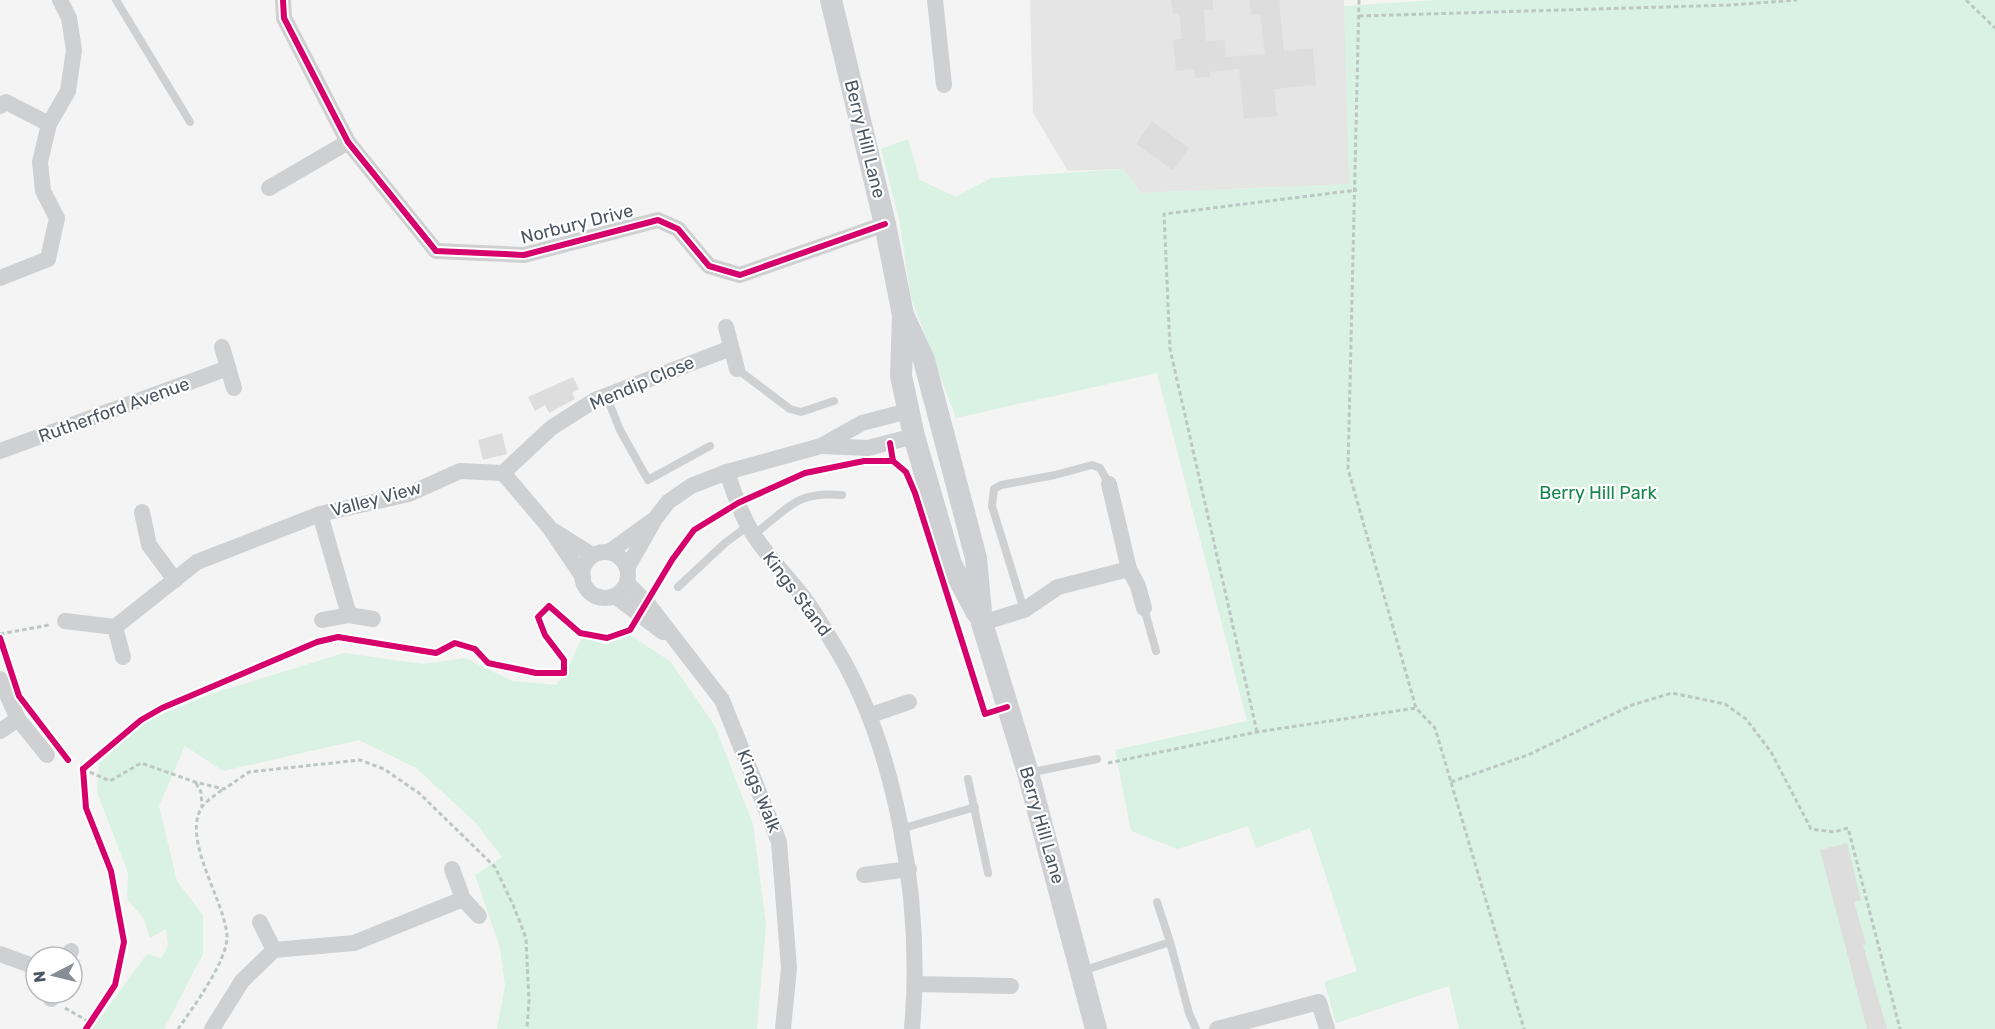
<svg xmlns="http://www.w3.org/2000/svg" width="1995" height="1029" font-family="Rubik,sans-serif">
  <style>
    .education { fill: #e6e5e6 }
    .green { fill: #d9f2e3 }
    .building { fill: #ddddde }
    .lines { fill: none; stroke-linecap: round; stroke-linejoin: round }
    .path { stroke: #bcc7c4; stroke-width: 3; stroke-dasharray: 4.5 3; stroke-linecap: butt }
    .lane { stroke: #ced0d2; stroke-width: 8 }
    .street { stroke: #ced0d2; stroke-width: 16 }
    .secondary { stroke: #ced0d4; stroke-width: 22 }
    .cycleway-casing { stroke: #fff; stroke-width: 10 }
    .cycleway { stroke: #d6006c; stroke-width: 6 }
    .labels { text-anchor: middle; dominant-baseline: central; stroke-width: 4.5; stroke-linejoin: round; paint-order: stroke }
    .street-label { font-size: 18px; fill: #4a5661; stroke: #fff }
    .park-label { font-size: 18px; fill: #17864f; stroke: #fff }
  </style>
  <rect width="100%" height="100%" fill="#f4f4f4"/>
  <polygon class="education" points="1030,0 1344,0 1350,184 1141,193 1123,169 1068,171 1033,113"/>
  <g class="green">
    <polygon points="1437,0 1995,0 1995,1029 1459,1029 1449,986 1336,1023 1324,982 1357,971 1310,828 1256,848 1248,826 1178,849 1131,831 1115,750 1247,721 1157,373 956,418 911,298 899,219 881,149 908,139 920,180 956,197 991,178 1123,169 1141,193 1349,184 1344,6"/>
    <path d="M630 635 671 662 715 726 753 824 766 924 757 1029H497L505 986 500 948 475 875 502 857 475 822 416 768 359 740 223 771 185 746 159 806 177 881 203 915V954L164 1029H92L147 954 161 958 168 946 166 929 150 938 144 919 127 899 128 873 97 792 99 763 148 720 211 694 344 653 423 664 465 658 512 681 556 685C572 667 572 656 583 636L605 645Z"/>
  </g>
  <g class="building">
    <polygon points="1171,0 1213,0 1213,10 1204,10 1206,41 1224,40 1226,57 1265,54 1260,14 1251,15 1249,0 1279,0 1284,51 1313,48 1316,85 1274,89 1277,116 1244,119 1239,69 1210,72 1210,77 1195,78 1194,69 1176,71 1173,40 1182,39 1179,13 1173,13"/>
    <polygon points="1152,121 1189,148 1173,170 1136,144"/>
    <polygon points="573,377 579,389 572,393 575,399 549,413 545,405 535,411 528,397"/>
    <polygon points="502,433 507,454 483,460 478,440"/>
    <polygon points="1847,843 1861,900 1854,902 1866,944 1863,945 1887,1029 1867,1029 1820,850"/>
  </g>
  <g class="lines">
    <g class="path">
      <polyline points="1359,0 1348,469 1416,708 1435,728 1524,1029"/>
      <polyline points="1966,0 1995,28"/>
      <polyline points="1359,16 1731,5 1797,0"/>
      <polyline points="0,634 49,625"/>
      <polyline points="1257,732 1170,349 1164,214 1357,190"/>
      <polyline points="1108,763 1257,732 1416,708"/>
      <polyline points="83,769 110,781 141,763 195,782 224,789 249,772 360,760 384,769 419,793 495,867 514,907 526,938 529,1001 527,1029"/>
      <polyline points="1451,782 1528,755 1632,705 1672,693 1725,704 1746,719 1771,752 1811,829 1834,832 1848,828 1900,1029"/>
      <polyline points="196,783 201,792 202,807"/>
      <polyline points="65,1008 91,1023"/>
      <path d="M178 1029C192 1009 228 960 227 936 225 901 181 839 202 807 207 800 217 794 223 789"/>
    </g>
    <g class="lane">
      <polyline points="116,0 190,122"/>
      <polyline points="737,369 790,409 801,412 834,401"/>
      <polyline points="606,395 620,430 648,480 710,446"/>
      <path d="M753 535C789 509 794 491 842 495"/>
      <polyline points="678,587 725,543 748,526"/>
      <polyline points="1144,608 1156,651"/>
      <polyline points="1024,610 992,506 994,489 1001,485 1055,475 1092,465 1100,468 1109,484"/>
      <polyline points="1028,773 1097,759"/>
      <polyline points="968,779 988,873"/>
      <polyline points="901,829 975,807"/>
      <polyline points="1157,902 1170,942"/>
      <polyline points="1082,971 1170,942 1189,1013 1196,1029"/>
    </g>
    <g class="street">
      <polyline points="283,0 284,18 348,142 436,251 524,255 658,220 678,229 709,266 740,275 885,224"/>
      <polyline points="935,0 944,85"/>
      <polyline points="0,106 6,102 49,124"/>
      <polyline points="269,188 348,142"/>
      <polyline points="0,278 48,259 57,218 43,191 40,162 49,124 68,91 74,50 69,18 60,0"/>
      <polyline points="726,327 737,369"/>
      <polyline points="222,347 234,388"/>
      <polyline points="822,446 868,448 914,436"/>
      <polyline points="0,451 228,368"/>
      <path d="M727 472C734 493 741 515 753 534 767 556 785 574 801 594 812 608 822 625 831 640 898 745 923 906 912 1029"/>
      <polyline points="503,473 551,428 595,400 731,348"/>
      <polyline points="142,512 149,545 175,580"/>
      <polyline points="320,514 349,615"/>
      <polyline points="554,531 592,555"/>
      <polyline points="609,552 652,521"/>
      <circle cx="605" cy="575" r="23"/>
      <polyline points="627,568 655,519 668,502 691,486 727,472 821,446 862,423 908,411"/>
      <polyline points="1129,569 1138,586 1144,608"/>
      <polyline points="627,583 647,603 722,700 779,842 789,968 783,1029"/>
      <polyline points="615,596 663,632"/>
      <polyline points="322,620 349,615 373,619"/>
      <polyline points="65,621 115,627 197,562 320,514 409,494 460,471 503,473 549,527 583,577"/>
      <polyline points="982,623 1024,610 1058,587 1129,569 1109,484"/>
      <polyline points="115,627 123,657"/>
      <polyline points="0,679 18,719 47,755"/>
      <polyline points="871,715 909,702"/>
      <polyline points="0,731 18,719"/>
      <polyline points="452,869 463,899 479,916"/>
      <polyline points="864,875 909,869"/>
      <polyline points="260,922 274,950"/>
      <polyline points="0,954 36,967"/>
      <polyline points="68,957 71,951"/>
      <polyline points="916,984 1011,986"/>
      <polyline points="51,999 53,993"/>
      <polyline points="212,1029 242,981 274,950 354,943 463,899"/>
      <polyline points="1217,1029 1319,1002 1327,1029"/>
    </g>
    <g class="secondary">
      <polyline points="831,0 885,224 903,315 901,376 914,436 951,564 977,613"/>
      <polyline points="903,315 924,360 976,558 982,623 1028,773 1096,1029"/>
    </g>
    <g class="cycleway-casing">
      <g id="cycleway">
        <polyline points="283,0 284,18 348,142 436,251 524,255 658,220 678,229 709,266 740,275 885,224"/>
        <polyline points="893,461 906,472 915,493 985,714 1007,707"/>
        <polyline points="0,638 19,696 68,760"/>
        <polyline points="83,769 141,720 162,708 317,642 338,637 436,653 455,643 475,649 488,663 536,673 564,673 564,660 545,635 538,617 549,606 580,633 607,638 630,630 672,560 694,530 738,503 805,473 864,461 893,461 890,443"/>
        <polyline points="83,769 86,808 111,871 124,942 115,985 86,1029"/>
      </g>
    </g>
    <use href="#cycleway" class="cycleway"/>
  </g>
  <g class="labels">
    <g class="street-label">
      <text transform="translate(865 139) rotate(76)">Berry Hill Lane</text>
      <text transform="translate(577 224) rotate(-14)">Norbury Drive</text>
      <text transform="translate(642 383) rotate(-23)">Mendip Close</text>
      <text transform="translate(114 410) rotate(-20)">Rutherford Avenue</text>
      <text transform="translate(376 499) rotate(-15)">Valley View</text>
      <text transform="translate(797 594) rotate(53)">Kings Stand</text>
      <text transform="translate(759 791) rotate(68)">Kings Walk</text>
      <text transform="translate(1042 825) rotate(74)">Berry Hill Lane</text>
    </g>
    <g class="park-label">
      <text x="1598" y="493">Berry Hill Park</text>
    </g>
  </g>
  <g transform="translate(54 975) rotate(263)"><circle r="28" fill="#ffffff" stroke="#b7bbc0" stroke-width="1.5"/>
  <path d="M0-4.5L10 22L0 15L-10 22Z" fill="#868d94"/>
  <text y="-9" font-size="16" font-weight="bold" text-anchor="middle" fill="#4a5661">N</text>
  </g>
</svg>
